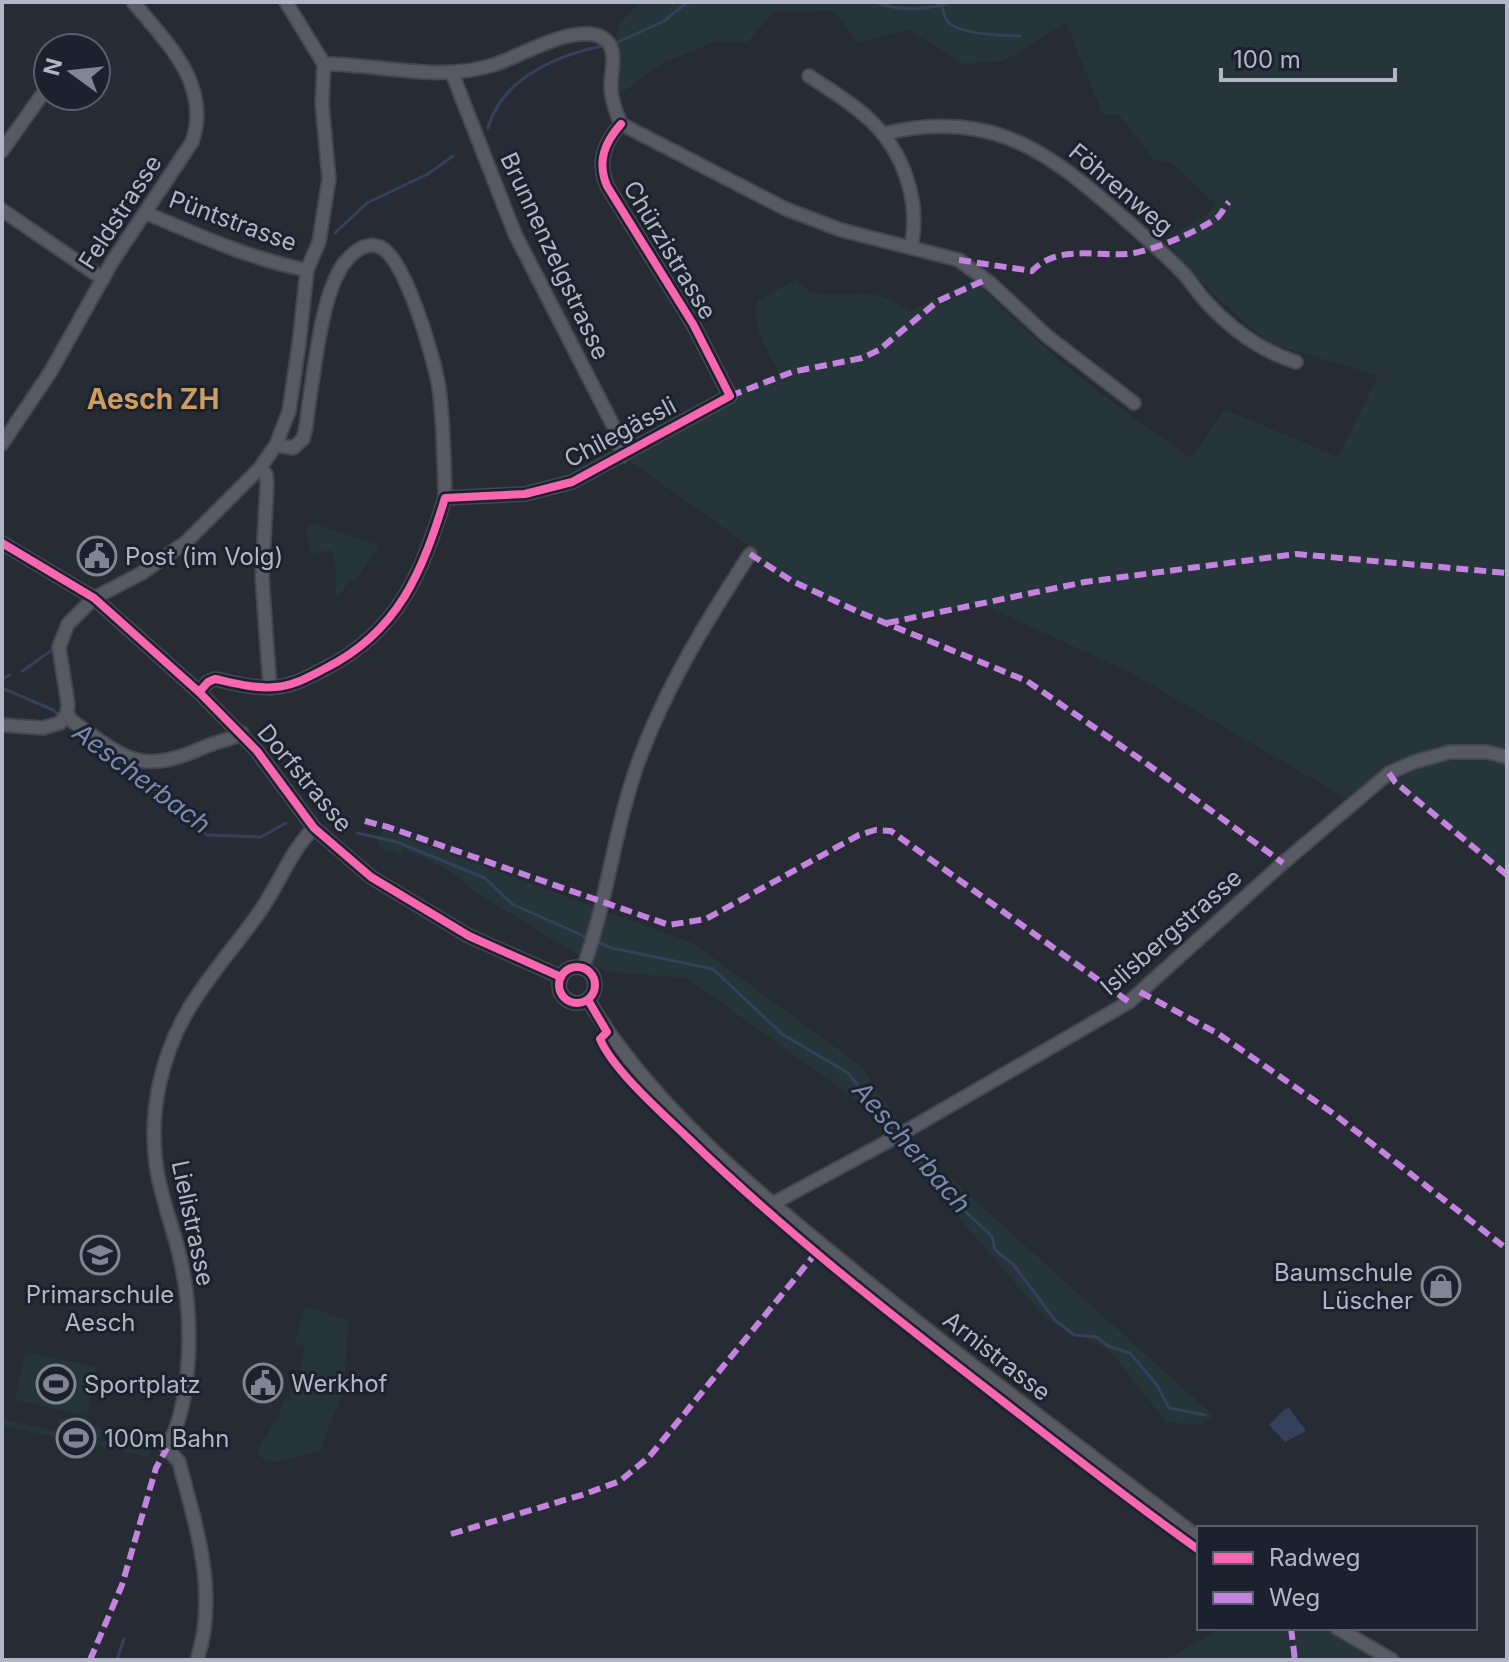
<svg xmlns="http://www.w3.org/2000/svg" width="1509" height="1662" font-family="Inter,sans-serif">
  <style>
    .green { fill: #253539 }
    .water { fill: #35405b }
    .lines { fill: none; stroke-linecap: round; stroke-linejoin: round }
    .stream { stroke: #35405b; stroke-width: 3 }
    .minor-casing { stroke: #44474e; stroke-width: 16 }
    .minor { stroke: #575a62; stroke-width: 12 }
    .quiet { stroke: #c483df; stroke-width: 6; stroke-dasharray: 12 6; stroke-linecap: butt }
    .cycleway-casing { stroke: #1b212d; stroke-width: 13 }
    .cycleway { stroke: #f766af; stroke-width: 8 }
    .labels { text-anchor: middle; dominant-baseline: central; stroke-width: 6; stroke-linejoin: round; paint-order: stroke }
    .street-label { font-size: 24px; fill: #b0b6c5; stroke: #1b212d }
    .poi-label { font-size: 24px; fill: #b0b6c5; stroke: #1b212d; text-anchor: start }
    .water-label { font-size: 26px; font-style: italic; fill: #7a89ac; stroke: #1b212d }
    .quarter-label { font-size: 28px; font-weight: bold; fill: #ce9d62; stroke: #1b212d }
  </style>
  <rect width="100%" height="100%" fill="#272b33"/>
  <g class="green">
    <path d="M640 2H1507V875L1395 782 1390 774 1354 803 1133 674 979 603 887 623 792 581 756 558 758 552 628 460 630 447 716 399 779 375C770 354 748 323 758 300L796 280C814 304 851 289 876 295 888 297 900 306 911 311L974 279C1038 349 1113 404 1191 458L1224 409 1338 457 1378 376 1267 342 1216 297 1175 253 1168 238 1207 214 1216 205 1170 161H1155L1119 115H1103L1066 23 1004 61 964 64 908 30 858 43 833 11 775 12 747 42 717 41 661 64 619 95 612 70 618 26Z"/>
    <polygon points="313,523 379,545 354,582 350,580 336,599 336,570 331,550 311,554 306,529"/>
    <polygon points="382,829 693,943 861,1066 915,1146 1214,1416 1201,1424 1167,1423 1108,1349 1046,1319 860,1103 687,978 606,972 473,891 450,871 404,849 400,855 392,851 390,853 377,845"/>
    <path d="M305 1306 349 1320 343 1392 319 1452 277 1462 265 1461 258 1453C261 1440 270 1434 274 1421H278L283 1400 289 1401 295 1376 299 1375 305 1346 295 1344Z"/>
    <polygon points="25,1352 97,1367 87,1416 15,1400"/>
    <polygon points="59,1418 144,1439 142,1445 57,1429"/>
    <polygon points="2,1419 151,1451 149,1457 2,1426"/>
    <polygon points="1221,1628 1288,1628 1293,1660 1165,1660"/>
    <polygon points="1291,1628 1337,1628 1392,1660 1295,1660"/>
  </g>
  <polygon class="water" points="1289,1408 1306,1431 1285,1442 1269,1425 1285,1409"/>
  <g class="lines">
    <g class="stream">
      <path d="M875 2C902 12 926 10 953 2"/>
      <path d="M942 5C943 12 944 18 949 23 961 34 1003 36 1020 36"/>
      <polyline points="614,44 664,21 685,4 695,2"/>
      <path d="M488 128C502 77 560 54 607 45"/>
      <polyline points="335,233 367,203 428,174 453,156"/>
      <path d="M22 671C33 665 41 656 53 650"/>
      <polyline points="2,679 10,675"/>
      <polyline points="2,688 53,710 60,716"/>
      <polyline points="103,750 145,780 207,835 261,837 286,823"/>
      <polyline points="357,833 397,842 485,878 512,904 588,938"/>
      <polyline points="595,941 612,948 713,969 782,1034 848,1073 895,1132"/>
      <polyline points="899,1138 967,1213 992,1236 995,1250 1013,1264 1055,1320 1074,1335 1097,1337 1108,1346 1130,1353 1157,1385 1169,1408 1205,1415"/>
      <polyline points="117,1660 124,1639"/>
    </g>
    <g class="minor-casing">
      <g id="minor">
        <path d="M324 64C382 64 440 83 496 64 521 56 583 18 607 41 618 52 610 75 611 89 612 102 616 113 621 124L786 209 841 230 959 260 990 283 1047 336 1134 403"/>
        <polyline points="452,73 515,234 617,433 622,456"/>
        <path d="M809 76C830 90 852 103 870 120 903 151 921 202 911 246"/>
        <path d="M883 134C981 110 1038 143 1110 206 1135 228 1160 249 1183 273 1190 280 1195 289 1202 297 1228 327 1258 350 1296 362"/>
        <polyline points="2,151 48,86"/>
        <polyline points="2,210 103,279"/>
        <path d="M146 213C198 235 250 259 307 270"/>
        <path d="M2 444 51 371 112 262 192 142C212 85 167 43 133 2"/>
        <path d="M276 445 293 448 303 439C307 428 307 415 309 403 315 366 322 291 345 262 354 251 368 240 382 248 407 263 434 359 439 388 444 425 444 462 445 498"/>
        <polyline points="260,468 266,474 267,484 262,577 270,688"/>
        <polyline points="2,543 94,598 199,692 257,751 314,828 371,877 469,936 561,977"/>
        <path d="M199 692 208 682 215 679C234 683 255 689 275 687 294 686 310 676 326 668 399 631 422 572 445 498L525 494 572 482 730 396 693 324 607 186C597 162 604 143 621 124"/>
        <path d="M67 714 72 721C127 760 140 776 207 746 218 741 231 740 242 733"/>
        <polyline points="2,725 43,728 60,723 67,714 68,704 59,647 68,624 94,598 142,573 186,542 260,468 276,445 289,411 299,344 307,270 319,242 329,179 322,103 324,64 286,2"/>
        <circle cx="577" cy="985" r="18"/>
        <path d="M583 968C607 902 614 830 638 763 665 688 707 620 750 554"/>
        <path d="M588 1000C652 1106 749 1185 844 1263 960 1358 1080 1447 1199 1538"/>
        <polyline points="772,1204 894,1138 1129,1002 1283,863 1389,773 1414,762 1450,752 1487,752 1507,757"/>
        <polyline points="1337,1628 1392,1660"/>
        <path d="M197 1660C219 1593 196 1527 179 1462L167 1448C194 1398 193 1312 180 1258 173 1226 160 1196 156 1164 149 1112 161 1057 187 1012 207 977 235 947 258 914 278 887 290 851 314 828"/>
      </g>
    </g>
    <use href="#minor" class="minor"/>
    <g class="quiet">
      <path d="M959 260 1032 271C1057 245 1093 256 1126 254 1148 253 1200 231 1218 217 1222 213 1225 206 1229 202"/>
      <polyline points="730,396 792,372 862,358 879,350 938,301 985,280"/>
      <polyline points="750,554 792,581 861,613 1027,681 1143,761 1283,863"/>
      <polyline points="887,623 1085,582 1296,554 1507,573"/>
      <polyline points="1389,773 1395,782 1507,875"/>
      <polyline points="365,821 388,827 669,925 706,919 859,835 875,830 891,831 1129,1002"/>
      <polyline points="1140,992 1217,1033 1334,1114 1507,1249"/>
      <polyline points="451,1534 585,1494 620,1481 649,1457 820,1248"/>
      <polyline points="1291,1628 1295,1660"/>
      <polyline points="90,1660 122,1585 156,1468 167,1448"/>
    </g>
    <g class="cycleway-casing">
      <g id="cycleway">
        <polyline points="2,543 94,598 199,692 257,751 314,828 371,877 469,936 561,977"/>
        <path d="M199 692 208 682 215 679C234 683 255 689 275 687 294 686 310 676 326 668 399 631 422 572 445 498L525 494 572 482 730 396 693 324 607 186C597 162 604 143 621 124"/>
        <circle cx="577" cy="985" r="18"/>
        <path d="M588 1000 607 1032 600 1039C613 1070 663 1114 688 1138 785 1232 890 1314 996 1396 1063 1448 1130 1501 1199 1550"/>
      </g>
    </g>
    <use href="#cycleway" class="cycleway"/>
  </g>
  <defs>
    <g id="civic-ring" transform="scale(2)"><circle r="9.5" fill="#1b212d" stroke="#808592" stroke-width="1.5"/><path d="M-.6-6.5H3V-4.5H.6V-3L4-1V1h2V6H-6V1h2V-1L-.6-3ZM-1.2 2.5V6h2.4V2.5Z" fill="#808592"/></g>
    <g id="school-ring" transform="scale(2)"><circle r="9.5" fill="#1b212d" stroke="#808592" stroke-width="1.5"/><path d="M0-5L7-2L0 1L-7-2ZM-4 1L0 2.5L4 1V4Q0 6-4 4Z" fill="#808592"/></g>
    <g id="shop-ring" transform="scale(2)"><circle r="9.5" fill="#1b212d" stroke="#808592" stroke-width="1.5"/><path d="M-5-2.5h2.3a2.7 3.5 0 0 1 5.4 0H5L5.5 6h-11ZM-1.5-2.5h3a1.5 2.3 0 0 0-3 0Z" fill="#808592"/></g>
    <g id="stadium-ring" transform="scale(2)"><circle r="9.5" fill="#1b212d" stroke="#808592" stroke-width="1.5"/><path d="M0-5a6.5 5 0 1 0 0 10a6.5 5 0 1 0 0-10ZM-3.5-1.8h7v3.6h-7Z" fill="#808592"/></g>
  </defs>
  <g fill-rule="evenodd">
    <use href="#civic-ring" x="97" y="556"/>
    <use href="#school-ring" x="100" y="1255"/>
    <use href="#shop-ring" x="1441" y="1286"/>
    <use href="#civic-ring" x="263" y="1383"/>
    <use href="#stadium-ring" x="56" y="1384"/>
    <use href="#stadium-ring" x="76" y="1438"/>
  </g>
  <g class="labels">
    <g class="street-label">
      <text transform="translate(1121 189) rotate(40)">Föhrenweg</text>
      <text transform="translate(120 212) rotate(-57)">Feldstrasse</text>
      <text transform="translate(233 221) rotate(20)">Püntstrasse</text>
      <text transform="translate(670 250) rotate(59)">Chürzistrasse</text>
      <text transform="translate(555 256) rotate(65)">Brunnenzelgstrasse</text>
      <text transform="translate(620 432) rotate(-28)">Chilegässli</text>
      <text transform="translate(305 778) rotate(50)">Dorfstrasse</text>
      <text transform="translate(1171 932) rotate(-41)">Islisbergstrasse</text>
      <text transform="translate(193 1223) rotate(78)">Lielistrasse</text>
      <text transform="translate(997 1356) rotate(38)">Arnistrasse</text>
    </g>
    <g class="poi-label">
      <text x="125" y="556">Post (im Volg)</text>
      <text x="1413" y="1272" text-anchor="end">Baumschule<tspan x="1413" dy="28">Lüscher</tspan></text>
      <text x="100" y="1294" text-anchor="middle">Primarschule<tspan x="100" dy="28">Aesch</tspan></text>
      <text x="291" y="1383">Werkhof</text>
      <text x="84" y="1384">Sportplatz</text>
      <text x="104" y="1438">100m Bahn</text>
    </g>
    <g class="water-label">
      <text transform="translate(142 778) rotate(37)">Aescherbach</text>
      <text transform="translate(912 1147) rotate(49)">Aescherbach</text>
    </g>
    <g class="quarter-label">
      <text x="153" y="399">Aesch ZH</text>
    </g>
  </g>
  <rect width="1509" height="1662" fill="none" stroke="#b0b6c5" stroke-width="8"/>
  <rect x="1197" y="1526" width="280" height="104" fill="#1b212d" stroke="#575d6a" stroke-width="2"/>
  <rect x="1213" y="1552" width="40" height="12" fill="#f766af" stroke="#575d6a" stroke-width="2"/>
  <text x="1269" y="1566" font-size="24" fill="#b0b6c5">Radweg</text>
  <rect x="1213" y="1592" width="40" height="12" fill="#c483df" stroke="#575d6a" stroke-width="2"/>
  <text x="1269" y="1606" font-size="24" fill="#b0b6c5">Weg</text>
  <g transform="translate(72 72) rotate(285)"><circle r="38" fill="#1b212d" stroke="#575d6a" stroke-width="2"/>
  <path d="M0-6L14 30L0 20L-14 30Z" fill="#808592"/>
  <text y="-12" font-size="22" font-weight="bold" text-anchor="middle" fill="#b0b6c5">N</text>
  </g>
  <path d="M1221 68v12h174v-12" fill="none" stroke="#b0b6c5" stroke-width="4"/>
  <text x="1233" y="68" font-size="24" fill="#b0b6c5" stroke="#1b212d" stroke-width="6" paint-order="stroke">100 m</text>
</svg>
